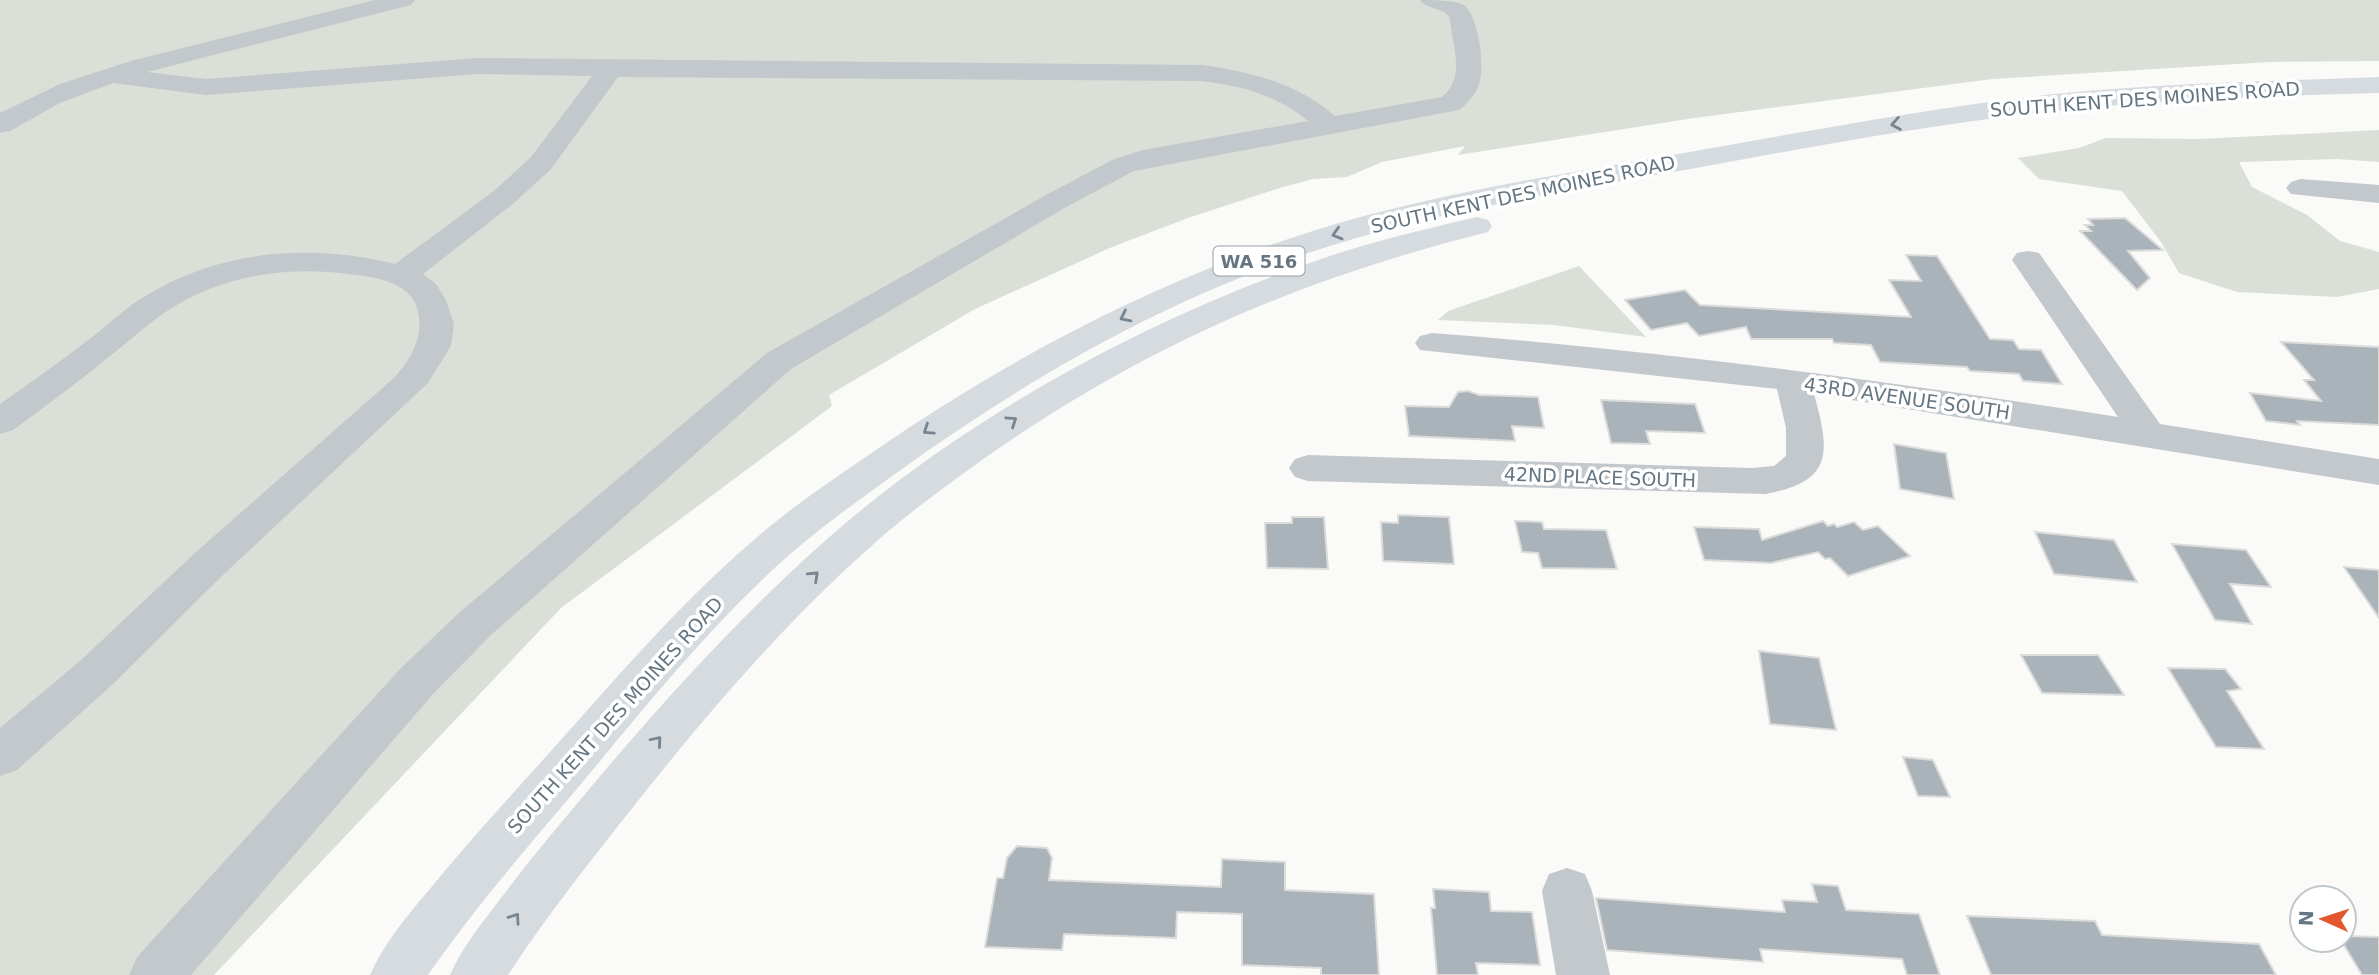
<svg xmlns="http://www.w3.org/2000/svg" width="2379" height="975" font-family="'DejaVu Sans',sans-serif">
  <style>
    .green { fill: #dadfd7 }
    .building { fill: #aab3b9; stroke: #dcdcda; stroke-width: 2 }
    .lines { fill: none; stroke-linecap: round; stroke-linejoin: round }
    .minor { fill: #c3c8cc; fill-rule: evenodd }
    .highway { fill: #d6dbdf; fill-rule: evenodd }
    .oneway { stroke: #768591 }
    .labels { text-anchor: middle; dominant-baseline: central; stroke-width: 7; stroke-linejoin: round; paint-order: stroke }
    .shield { fill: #fff; stroke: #939fa8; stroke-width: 2 }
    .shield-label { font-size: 18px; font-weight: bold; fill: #657683 }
    .street-label { font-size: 19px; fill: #657683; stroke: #fff }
  </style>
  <rect width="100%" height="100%" fill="#fafaf8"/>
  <g class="green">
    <polygon points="0,0 2379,0 2379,61 2270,62 1992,79 1694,118 1458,155 1465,146 1382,162 1347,177 1313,179 1283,187 1188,218 1112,247 975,309 829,395 832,406 561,608 214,975 0,975"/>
    <polygon points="2379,130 2379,162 2337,159 2239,162 2252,187 2307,215 2340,241 2379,252 2379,289 2337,297 2237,292 2179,273 2161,242 2122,191 2039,179 2018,158 2079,148 2106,138 2200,139"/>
    <polygon points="1579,266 1646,337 1554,325 1438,320 1448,311"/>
  </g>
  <g class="building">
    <polygon points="2125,218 2163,250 2128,251 2150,278 2137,290 2080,231 2091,231 2085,225 2093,225 2088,219"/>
    <polygon points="1906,255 1937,256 1990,339 2013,340 2019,349 2041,350 2062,384 2023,381 2019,374 1970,371 1967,367 1880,362 1871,345 1834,343 1832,339 1751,339 1746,327 1699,336 1687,323 1651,330 1625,300 1685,290 1700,305 1911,317 1889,280 1921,281"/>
    <polygon points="2281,342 2379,347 2379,425 2297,421 2300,425 2266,421 2250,393 2321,401 2304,380 2314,380"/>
    <polygon points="1468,391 1479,395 1538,397 1544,428 1512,426 1515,441 1409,436 1405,406 1449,407 1458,392"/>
    <polygon points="1601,400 1695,404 1705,433 1646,431 1650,444 1611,443"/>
    <polygon points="1894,444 1946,453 1954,499 1900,489"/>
    <polygon points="1398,515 1449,517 1454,564 1383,561 1381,522 1398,523"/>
    <polygon points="1292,517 1324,517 1328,569 1267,568 1265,523 1292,523"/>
    <polygon points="1515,521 1542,522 1544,529 1606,530 1617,569 1542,568 1538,553 1522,552"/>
    <polygon points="1823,521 1828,526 1834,524 1837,527 1854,522 1863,530 1878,526 1910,556 1848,576 1830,558 1825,559 1818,552 1771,563 1704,560 1694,527 1759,529 1762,540"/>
    <polygon points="2035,532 2114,540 2137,582 2054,574"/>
    <polygon points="2172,544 2246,550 2271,587 2230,584 2252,624 2215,620"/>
    <polygon points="2344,567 2379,570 2379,618"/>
    <polygon points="1759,651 1819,658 1836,730 1770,724"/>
    <polygon points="2021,655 2098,655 2124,695 2042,693"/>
    <polygon points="2168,668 2225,669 2241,689 2227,691 2264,749 2216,747"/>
    <polygon points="1903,757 1933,760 1950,797 1918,796"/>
    <polygon points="1017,846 1047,848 1052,858 1049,880 1221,887 1222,859 1285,862 1285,890 1374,894 1379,975 1321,975 1321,968 1242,965 1242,914 1177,912 1176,938 1064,934 1062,950 985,947 997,878 1003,878 1007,858"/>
    <polygon points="1812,884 1838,886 1846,910 1919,914 1940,975 1907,975 1902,959 1760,949 1763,962 1607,950 1596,898 1785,912 1782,900 1817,902"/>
    <polygon points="1433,889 1489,892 1491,911 1532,912 1540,965 1476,963 1478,975 1437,975 1431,908 1435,908"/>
    <polygon points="1967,916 2095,921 2102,935 2259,944 2276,975 1991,975"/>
    <polygon points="2344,936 2379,937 2379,975 2362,975 2341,940 2344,940"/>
  </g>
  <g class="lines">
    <g class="minor">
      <path d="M375 0H415L411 5 147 72 206 79 478 58 1202 65C1252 72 1296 83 1335 116L1442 97C1462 81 1456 57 1452 34 1451 29 1451 22 1449 17 1443 7 1427 10 1420 0 1433 0 1453 0 1464 5 1479 17 1485 66 1479 84 1476 94 1468 103 1459 110L1134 171 1068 206 791 369 491 635 433 694 191 975H129L137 957 401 668 461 611 767 353 1048 194 1114 159 1143 150 1308 121C1277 95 1242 86 1202 81L618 77 551 169 514 203 423 274 436 284 446 300 454 324 451 346 428 383 224 574 112 685 17 770 0 776V728L80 661 196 552 395 377C413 356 426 334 416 305 407 283 379 278 357 275 289 265 222 274 164 313 145 326 128 342 110 356 78 382 46 406 13 430L0 434V404C31 382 61 361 91 338 109 324 126 307 147 295 223 250 310 243 395 264L494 191 531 157 592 76 478 74 206 95 113 83 60 103 10 131 0 133V113L60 84 134 60Z"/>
      <polygon points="2301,179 2379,185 2379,203 2291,194 2286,188 2291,182"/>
      <path d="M2028 251 2039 253 2160 424 2379 459V485L1814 394C1830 452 1834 482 1765 494L1308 481 1295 477 1289 468 1295 459 1308 455 1751 468 1774 466 1786 456V428L1777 389 1420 350 1415 343 1420 336 1432 333C1662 351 1890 381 2118 417L2012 260 2017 253Z"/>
      <polygon points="1567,868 1585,874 1592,891 1610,975 1556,975 1542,891 1549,874"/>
    </g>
    <g class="highway">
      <path d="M2379 77V93C2270 96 2161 99 2053 111 1933 124 1815 146 1696 168 1556 193 1414 214 1279 263 1141 313 1014 388 895 474 849 507 803 540 763 579 695 644 636 718 576 790 525 850 473 910 428 975H370C384 943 407 916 429 890 473 836 521 785 567 733 631 661 695 588 769 527 802 500 838 476 873 452 1009 358 1157 280 1316 230 1441 191 1572 173 1701 150 1819 129 1936 107 2055 94 2163 83 2271 81 2379 77Z"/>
      <path d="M1477 217 1488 220 1492 226 1488 232C1299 279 1141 348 982 460 946 486 910 512 877 541 788 619 710 710 637 802 592 859 547 915 508 975H450C462 947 482 923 501 898 531 858 564 819 596 781 674 689 756 599 848 521 985 406 1156 315 1324 258 1374 241 1426 229 1477 217Z"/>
    </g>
  </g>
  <defs><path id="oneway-chevron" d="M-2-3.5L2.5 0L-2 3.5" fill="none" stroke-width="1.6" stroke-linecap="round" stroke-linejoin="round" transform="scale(1.75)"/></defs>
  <g class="oneway">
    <use href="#oneway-chevron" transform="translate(1896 124) rotate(170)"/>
    <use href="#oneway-chevron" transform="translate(1337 234) rotate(164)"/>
    <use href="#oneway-chevron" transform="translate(1125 317) rotate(154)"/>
    <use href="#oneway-chevron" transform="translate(1012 421) rotate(-34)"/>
    <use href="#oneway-chevron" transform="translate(928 430) rotate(146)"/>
    <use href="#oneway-chevron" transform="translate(814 576) rotate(-43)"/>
    <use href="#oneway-chevron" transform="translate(657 741) rotate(-50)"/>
    <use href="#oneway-chevron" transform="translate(515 918) rotate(-55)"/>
  </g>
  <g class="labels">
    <rect class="shield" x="1213.5" y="246.5" width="91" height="29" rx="5"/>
    <g class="shield-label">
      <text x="1259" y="261">WA 516</text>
    </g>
    <g class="street-label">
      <text transform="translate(2145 99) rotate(-4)">SOUTH KENT DES MOINES ROAD</text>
      <text transform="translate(1523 194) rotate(-12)">SOUTH KENT DES MOINES ROAD</text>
      <text transform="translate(1907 398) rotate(8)">43RD AVENUE SOUTH</text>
      <text transform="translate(1600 477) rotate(2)">42ND PLACE SOUTH</text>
      <text transform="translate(615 715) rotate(-48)">SOUTH KENT DES MOINES ROAD</text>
    </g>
  </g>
  <g transform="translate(2323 919) rotate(273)"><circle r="33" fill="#ffffff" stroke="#c1c8cd" stroke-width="2"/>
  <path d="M0-5L12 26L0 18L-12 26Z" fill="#e4572e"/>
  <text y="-10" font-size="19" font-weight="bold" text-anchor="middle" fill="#657683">N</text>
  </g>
</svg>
